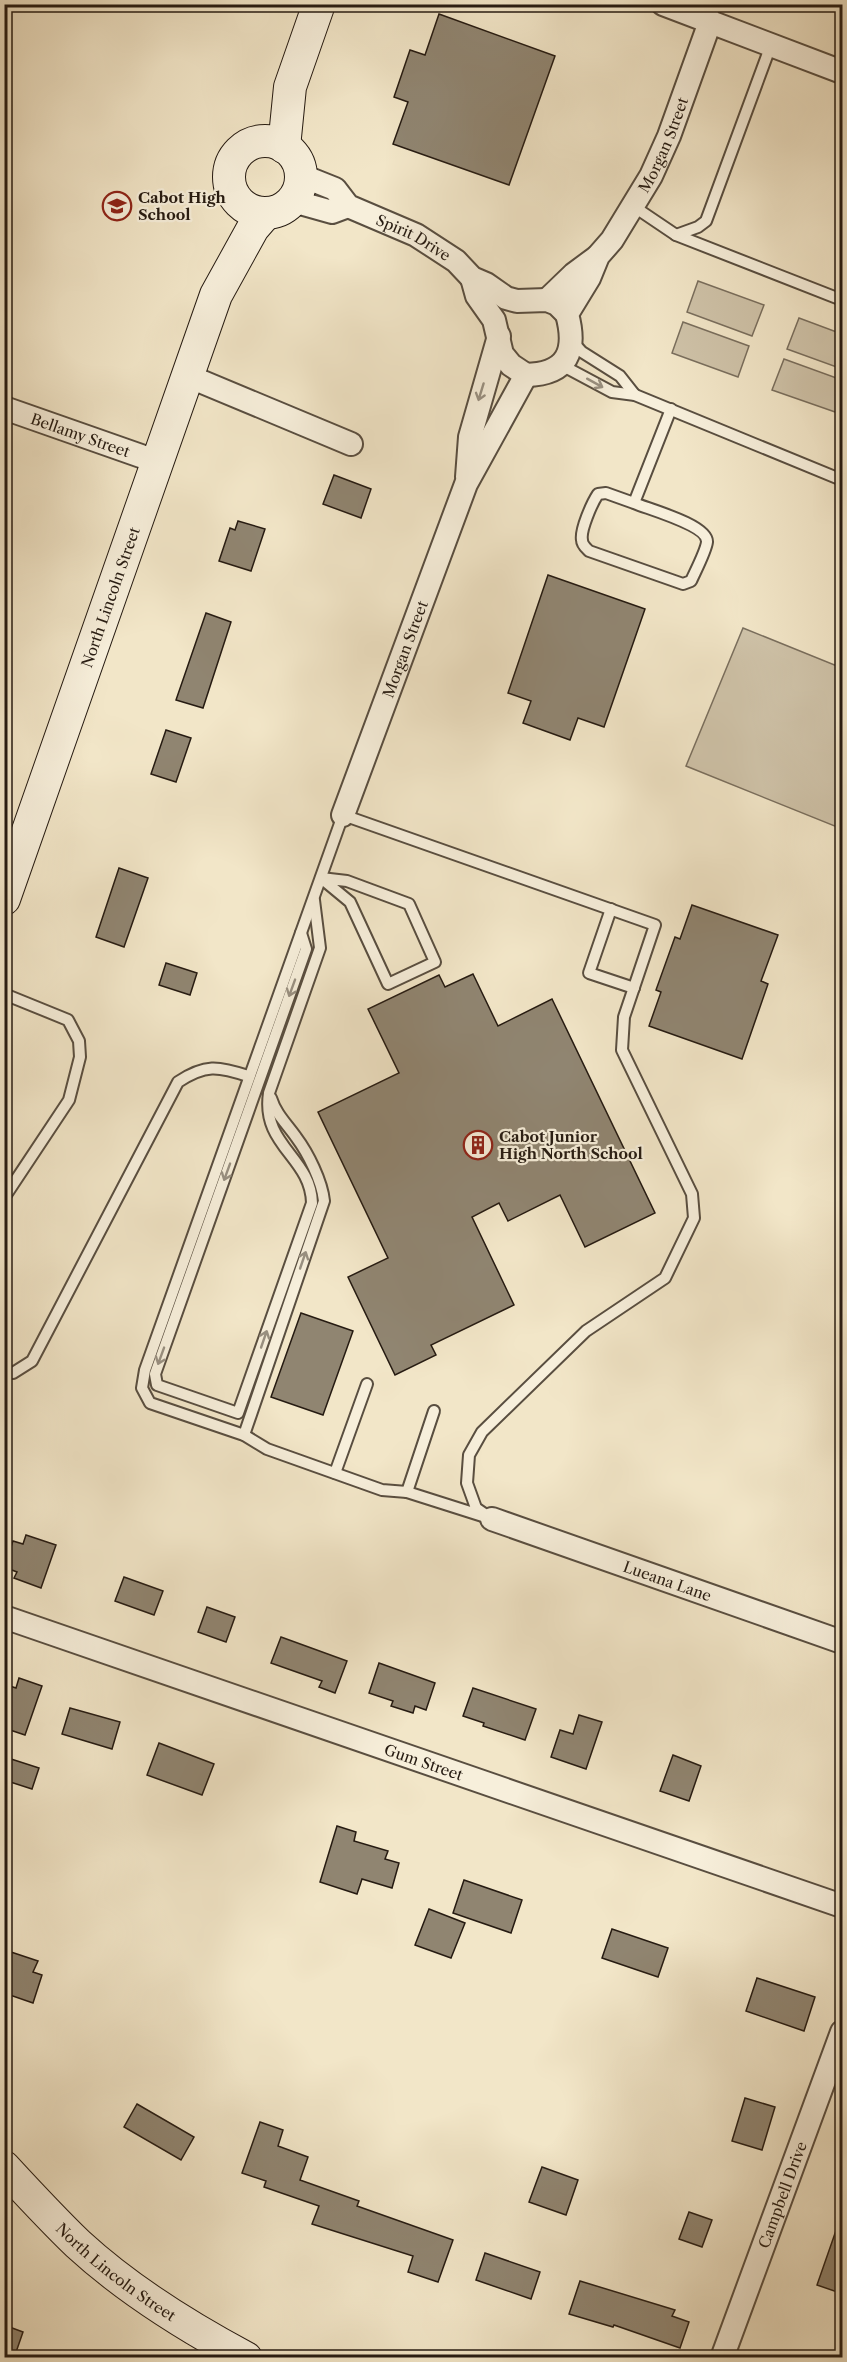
<svg xmlns="http://www.w3.org/2000/svg" width="847" height="2362" font-family="'Libre Caslon Text',serif">
  <style>
    .green { fill: #cfc3a9; stroke: #7a6f5e; stroke-width: 1.5 }
    .building { fill: #908571; stroke: #261b12; stroke-width: 1.5 }
    .lines { fill: none; stroke-linecap: round; stroke-linejoin: round }
    .lane-casing { stroke: #594e40; stroke-width: 14 }
    .street-casing { stroke: #594e40; stroke-width: 26 }
    .secondary-casing { stroke: #261b12; stroke-width: 34 }
    .lane { stroke: #f7efdb; stroke-width: 10 }
    .street { stroke: #f7efdb; stroke-width: 22 }
    .secondary { stroke: #f7efdb; stroke-width: 32 }
    .oneway { stroke: #999081 }
    .labels { text-anchor: middle; dominant-baseline: central; stroke-width: 4.5; stroke-linejoin: round; paint-order: stroke }
    .street-label { font-size: 15px; fill: #261b12; stroke: #f7efdb }
    .poi-label { font-size: 15px; font-weight: bold; fill: #261b12; stroke: #f7efdb; text-anchor: start }
  </style>
  <rect width="100%" height="100%" fill="#f2e6c8"/>
  <filter id="stains"><feTurbulence type="fractalNoise" baseFrequency=".00333" numOctaves="4"/><feColorMatrix values="0 0 0 0 .2 0 0 0 0 .09 0 0 0 0 .02 0 0 0 .5 -.17"/></filter>
  <radialGradient id="worn" r=".72"><stop offset=".6" stop-color="#630" stop-opacity="0"/><stop offset="1" stop-color="#630" stop-opacity=".3"/></radialGradient>
  <g class="green">
    <polygon points="698,281 764,305 752,336 687,312"/>
    <polygon points="799,318 842,334 842,369 787,349"/>
    <polygon points="683,322 749,346 738,377 672,353"/>
    <polygon points="784,359 842,380 842,401 838,413 772,390"/>
    <polygon points="743,628 842,668 842,829 686,766"/>
  </g>
  <g class="building">
    <polygon points="439,14 555,56 509,185 393,144 408,102 394,97 410,50 425,55"/>
    <polygon points="334,475 371,489 361,518 323,504"/>
    <polygon points="238,521 265,529 251,571 219,561 230,528 235,530"/>
    <polygon points="548,575 645,609 604,727 578,718 570,740 523,723 531,701 508,693"/>
    <polygon points="206,613 231,622 203,708 176,700"/>
    <polygon points="166,730 191,738 176,782 151,774"/>
    <polygon points="119,868 148,878 124,947 96,937"/>
    <polygon points="692,905 778,935 761,981 768,984 742,1059 649,1026 661,992 656,990 675,937 680,939"/>
    <polygon points="166,963 197,973 190,995 159,985"/>
    <polygon points="473,974 498,1026 552,999 655,1213 585,1247 560,1195 508,1221 499,1203 472,1217 514,1305 431,1345 436,1355 395,1375 348,1277 388,1258 318,1112 399,1073 368,1009 439,975 445,987"/>
    <polygon points="301,1313 353,1331 323,1415 271,1397"/>
    <polygon points="26,1535 56,1545 41,1588 14,1578 17,1572 4,1567 13,1541 23,1544"/>
    <polygon points="124,1577 163,1591 154,1615 115,1601"/>
    <polygon points="207,1607 235,1617 226,1642 198,1632"/>
    <polygon points="281,1637 347,1661 335,1693 319,1687 322,1681 271,1663"/>
    <polygon points="379,1663 435,1683 426,1710 415,1706 413,1713 391,1706 393,1701 369,1693"/>
    <polygon points="19,1678 42,1686 25,1735 7,1729 11,1717 4,1715 4,1684 16,1688"/>
    <polygon points="473,1688 536,1709 525,1740 483,1726 484,1723 463,1716"/>
    <polygon points="70,1708 120,1722 112,1749 62,1734"/>
    <polygon points="579,1715 602,1722 586,1769 551,1757 560,1730 573,1734"/>
    <polygon points="159,1743 214,1764 202,1795 147,1775"/>
    <polygon points="673,1755 701,1766 689,1801 660,1791"/>
    <polygon points="8,1758 39,1768 32,1789 4,1780 4,1767"/>
    <polygon points="337,1826 356,1832 354,1841 388,1851 385,1859 399,1863 392,1888 362,1879 357,1894 320,1882"/>
    <polygon points="464,1880 522,1900 511,1933 453,1913"/>
    <polygon points="429,1909 465,1923 451,1958 415,1945"/>
    <polygon points="612,1929 668,1948 658,1977 602,1958"/>
    <polygon points="8,1951 38,1961 33,1972 42,1975 33,2003 4,1993 4,1962"/>
    <polygon points="757,1978 815,1997 804,2031 746,2011"/>
    <polygon points="745,2098 775,2107 762,2150 732,2141"/>
    <polygon points="137,2104 194,2137 181,2160 124,2127"/>
    <polygon points="260,2122 283,2130 278,2146 308,2157 300,2180 359,2201 357,2206 453,2240 438,2282 408,2272 413,2256 312,2224 319,2206 264,2187 266,2181 242,2173"/>
    <polygon points="542,2167 578,2180 566,2215 529,2202"/>
    <polygon points="689,2212 712,2220 702,2247 679,2239"/>
    <polygon points="840,2219 843,2219 843,2294 817,2285"/>
    <polygon points="485,2253 540,2272 531,2299 476,2280"/>
    <polygon points="580,2281 675,2310 672,2316 689,2322 680,2348 614,2325 613,2327 569,2314"/>
    <polygon points="4,2325 23,2332 14,2358 4,2358"/>
  </g>
  <g class="lines">
    <g class="lane-casing">
      <g id="lane">
        <polyline points="710,22 715,4"/>
        <polyline points="633,206 676,235 842,300"/>
        <polyline points="676,235 698,227 706,221 771,45"/>
        <polyline points="572,341 582,352 620,376 635,395"/>
        <polyline points="557,367 567,368 612,392 635,395 842,480"/>
        <path d="M634 503C648 509 708 525 707 542 706 551 695 572 691 581L683 584 589 551C586 548 582 545 582 540 580 530 592 503 598 494L606 493 634 503 671 409"/>
        <polygon points="343,815 655,925 624,1017 622,1050 692,1194 694,1218 665,1278 586,1331 482,1432 469,1455 467,1483 476,1508 492,1519 407,1492 382,1490 267,1449 244,1435 150,1403 142,1388 145,1370"/>
        <polygon points="321,878 347,881 409,904 435,962 388,984 350,902"/>
        <polyline points="611,909 589,973 634,988"/>
        <path d="M301 933 306 949 155 1374 157 1385 238 1413 312 1203C311 1157 261 1146 269 1093L320 948 314 900"/>
        <polyline points="4,994 68,1020 79,1041 80,1057 69,1100 4,1198"/>
        <path d="M4 1373H13L32 1361 178 1082C205 1064 218 1066 248 1076"/>
        <path d="M244 1435 324 1201C322 1181 308 1153 296 1137 286 1123 276 1114 271 1098"/>
        <polyline points="335,1473 367,1384"/>
        <polyline points="407,1492 434,1411"/>
      </g>
    </g>
    <g class="street-casing">
      <g id="street">
        <polyline points="663,4 842,72"/>
        <path id="s1" d="M300 170 305 177 335 189 348 206 416 235 456 261 472 278 486 284 506 298 517 301 547 300 557 304 567 314"/>
        <polyline points="288,204 300,203 332,212 348,206"/>
        <polyline points="472,278 477,296 494,320 502,354 511,365 526,375"/>
        <polyline points="547,300 574,274 597,257"/>
        <path id="s2" d="M526 375C568 374 577 351 567 314L589 278 598 256 612 240 651 176 669 136 710 22"/>
        <polyline points="188,376 351,444"/>
        <path id="s3" d="M4 408 158 462"/>
        <polyline points="467,477 470,437 499,336"/>
        <path id="s4" d="M343 815 466 484 526 375"/>
        <path id="s5" d="M492 1519 842 1642"/>
        <path id="s6" d="M4 1617 842 1906"/>
        <path id="s7" d="M722 2358 842 2032"/>
      </g>
    </g>
    <g class="secondary-casing">
      <g id="secondary">
        <circle cx="265" cy="177" r="36"/>
        <polyline points="284,147 290,87 319,4"/>
        <path id="s8" d="M4 899 216 295 253 228 266 213"/>
        <path id="s9" d="M4 2167C28 2193 52 2219 78 2244 128 2290 186 2326 246 2358"/>
      </g>
    </g>
    <use href="#lane" class="lane"/>
    <use href="#street" class="street"/>
    <use href="#secondary" class="secondary"/>
  </g>
  <defs><path id="oneway-shaft" d="M-6 0H5M1.5-3L5.5 0L1.5 3" fill="none" stroke-width="1.6" stroke-linecap="round" stroke-linejoin="round" transform="scale(1.5)"/></defs>
  <g class="oneway">
    <use href="#oneway-shaft" transform="translate(595 383) rotate(29)"/>
    <use href="#oneway-shaft" transform="translate(481 392) rotate(107)"/>
    <use href="#oneway-shaft" transform="translate(292 988) rotate(110)"/>
    <use href="#oneway-shaft" transform="translate(227 1172) rotate(110)"/>
    <use href="#oneway-shaft" transform="translate(303 1260) rotate(-71)"/>
    <use href="#oneway-shaft" transform="translate(264 1339) rotate(-71)"/>
    <use href="#oneway-shaft" transform="translate(161 1356) rotate(110)"/>
  </g>
  <defs>
    <g id="school-ring" transform="scale(1.5)"><circle r="9.5" fill="#f7efdb" stroke="#8f2418" stroke-width="1.5"/><path d="M0-5L7-2L0 1L-7-2ZM-4 1L0 2.5L4 1V4Q0 6-4 4Z" fill="#8f2418"/></g>
    <g id="building-ring" transform="scale(1.5)"><circle r="9.5" fill="#f7efdb" stroke="#8f2418" stroke-width="1.5"/><path d="M-4-6H4V6H1V3H-1V6H-4ZM-2.5-4.3h1.7v1.8h-1.7ZM.8-4.3h1.7v1.8H.8ZM-2.5-1h1.7V.8h-1.7ZM.8-1h1.7V.8H.8Z" fill="#8f2418"/></g>
  </defs>
  <g fill-rule="evenodd">
    <use href="#school-ring" x="117" y="206"/>
    <use href="#building-ring" x="478" y="1145"/>
  </g>
  <g class="labels">
    <g class="street-label">
      <text stroke="none"><textPath href="#s2" startOffset="286">Morgan Street</textPath></text>
      <text stroke="none"><textPath href="#s1" startOffset="135">Spirit Drive</textPath></text>
      <text stroke="none"><textPath href="#s3" startOffset="81">Bellamy Street</textPath></text>
      <text stroke="none"><textPath href="#s8" startOffset="320">North Lincoln Street</textPath></text>
      <text stroke="none"><textPath href="#s4" startOffset="177">Morgan Street</textPath></text>
      <text stroke="none"><textPath href="#s5" startOffset="186">Lueana Lane</textPath></text>
      <text stroke="none"><textPath href="#s6" startOffset="444">Gum Street</textPath></text>
      <text stroke="none"><textPath href="#s7" startOffset="174">Campbell Drive</textPath></text>
      <text stroke="none"><textPath href="#s9" startOffset="154">North Lincoln Street</textPath></text>
    </g>
    <g class="poi-label">
      <text x="138" y="197">Cabot High<tspan x="138" dy="17">School</tspan></text>
      <text x="499" y="1136">Cabot Junior<tspan x="499" dy="17">High North School</tspan></text>
    </g>
  </g>
  <rect width="847" height="2362" fill="none" stroke="#f2e6c8" stroke-width="24"/>
  <rect x="6" y="6" width="835" height="2350" fill="none" stroke="#261b12" stroke-width="3"/>
  <rect x="12" y="12" width="823" height="2338" fill="none" stroke="#261b12" stroke-width="1.5"/>
  <rect width="100%" height="100%" filter="url(#stains)"/>
  <rect width="100%" height="100%" fill="url(#worn)"/>
</svg>
